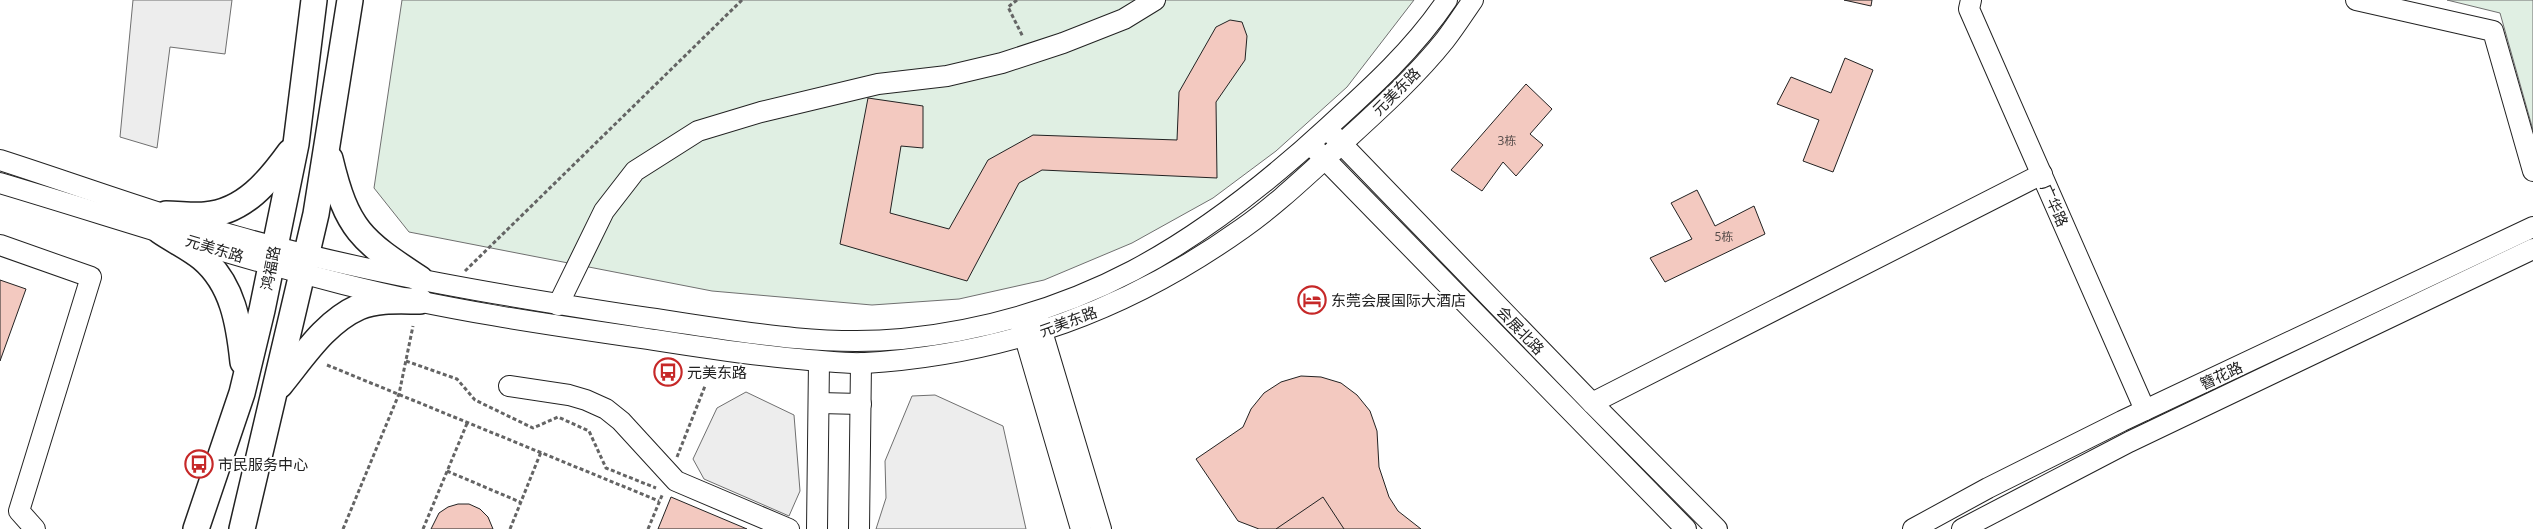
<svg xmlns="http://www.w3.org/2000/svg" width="2533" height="529" font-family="'Open Sans','Noto Sans SC',sans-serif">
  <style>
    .green { fill: #e0efe3; stroke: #6f6f6f }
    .parking { fill: #ededed; stroke: #6f6f6f }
    .building { fill: #f3c9c0; stroke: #222 }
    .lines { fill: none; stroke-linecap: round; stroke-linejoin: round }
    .minor-casing { stroke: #222; stroke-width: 22 }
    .major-casing { stroke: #222; stroke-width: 28 }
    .path { stroke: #646464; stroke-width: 3; stroke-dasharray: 4 2.5; stroke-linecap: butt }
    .minor { stroke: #fff; stroke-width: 20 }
    .major { stroke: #fff; stroke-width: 25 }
    .labels { text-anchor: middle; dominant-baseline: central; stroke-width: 4; stroke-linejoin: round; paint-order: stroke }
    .number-label { font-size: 12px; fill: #564c4a }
    .street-label { font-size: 15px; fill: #222; stroke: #fff }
    .poi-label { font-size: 15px; fill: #222; stroke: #fff; text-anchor: start }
  </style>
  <rect width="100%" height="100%" fill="#fff"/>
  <g class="green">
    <polygon points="402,0 1414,0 1347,87 1276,151 1213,198 1132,243 1044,280 959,299 872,305 712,291 409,232 374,188"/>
    <polygon points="2447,0 2533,0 2533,130 2500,13"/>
  </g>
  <g class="parking">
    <polygon points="133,0 232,0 225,54 170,47 157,148 120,137"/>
    <polygon points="746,392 794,415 800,491 789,516 704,479 693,459 717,408"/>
    <polygon points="935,395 1003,426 1026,529 876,529 886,498 885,461 912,396"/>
  </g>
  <g class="building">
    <polygon points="1844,0 1872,0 1871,6"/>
    <polygon points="1230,20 1242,22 1247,36 1245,60 1216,102 1217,178 1042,170 1019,183 967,281 840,244 868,98 923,106 923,148 901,146 890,213 949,229 988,160 1033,135 1177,140 1179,92 1216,27"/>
    <polygon points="1845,58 1873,70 1833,172 1803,161 1819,120 1777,104 1791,77 1831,93"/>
    <polygon points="1526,84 1552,109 1530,134 1543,145 1516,176 1503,162 1482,191 1451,170"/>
    <polygon points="1697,190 1715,226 1754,206 1765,234 1665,282 1650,258 1692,239 1671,203"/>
    <polygon points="0,280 26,289 0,361"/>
    <polygon points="1301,376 1321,377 1341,383 1357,395 1370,411 1377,431 1379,467 1389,497 1398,511 1421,529 1259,529 1238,521 1196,459 1243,427 1251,409 1264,393 1281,382"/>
    <polygon points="671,497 747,529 658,529"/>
    <polygon points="1323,497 1344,529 1276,529"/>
    <polygon points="458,504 469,504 480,509 488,517 493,529 431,529 439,513 448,507"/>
  </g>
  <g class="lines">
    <g class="minor-casing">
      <g id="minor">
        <polyline points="1971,0 1969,9 2145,410"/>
        <polyline points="2356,0 2493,31 2533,171"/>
        <polyline points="1333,135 1592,403 1717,529"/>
        <polyline points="1315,149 1686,529"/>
        <path d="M0 160C78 185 156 214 235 236 370 274 509 297 648 318 732 330 817 347 902 339 1079 321 1200 245 1328 127 1371 88 1414 49 1447 0"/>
        <path d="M0 183C114 217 228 255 343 284 445 310 551 325 655 340 706 348 757 356 809 360 827 361 847 364 865 363 1007 354 1128 310 1243 228 1276 205 1306 176 1336 149 1373 115 1413 80 1445 40 1455 27 1464 13 1473 0"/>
        <polyline points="0,245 91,277 19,511 35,529"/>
        <polyline points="558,305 604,211 635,171 698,131 761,112 878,84 947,76 1002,63 1063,43 1124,19 1155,0"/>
        <polyline points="1038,318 1101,529"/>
        <polyline points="1021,324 1081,529"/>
        <polyline points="509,386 569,395 586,400 606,409 621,421 676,481 789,529"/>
        <polyline points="819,403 861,404"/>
        <polyline points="1592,403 2042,174"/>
        <polyline points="817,529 819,361"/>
        <polyline points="859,529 861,363"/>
        <polyline points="1913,529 1988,488 2122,421 2533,227"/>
        <polyline points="1962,529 2129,442 2533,249"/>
      </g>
    </g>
    <g class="major-casing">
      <g id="major">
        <path d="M330 159C347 230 361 240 420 279"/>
        <path d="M166 214C179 214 192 216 205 215 244 212 269 181 290 152"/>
        <path d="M160 231C173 240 190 248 202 258 233 284 239 324 243 362"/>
        <path d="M280 385C303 357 325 322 359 307 378 299 401 301 420 301"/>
        <polyline points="196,529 242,393 262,310 296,144 314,0"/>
        <polyline points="242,529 316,214 350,0"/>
      </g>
    </g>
    <g class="path">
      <polyline points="1017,0 1008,7 1023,37"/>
      <polyline points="465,271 742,0"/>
      <polyline points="406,361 457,379 475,400 533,428 558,417 589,431 606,468 656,488"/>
      <polyline points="327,365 659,501"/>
      <polyline points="677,457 705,386"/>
      <polyline points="447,471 520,502"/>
      <polyline points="343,529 399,394 413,326"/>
      <polyline points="423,529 468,421"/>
      <polyline points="510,529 541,452"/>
      <polyline points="648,529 663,493"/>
    </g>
    <use href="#minor" class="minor"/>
    <use href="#major" class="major"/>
  </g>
  <defs>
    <g id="hotel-ring" transform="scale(1.4375)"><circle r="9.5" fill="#fff" stroke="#c62828" stroke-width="1.5"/><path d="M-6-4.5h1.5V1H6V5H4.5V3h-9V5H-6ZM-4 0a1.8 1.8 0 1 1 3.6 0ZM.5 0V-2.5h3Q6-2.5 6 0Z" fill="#c62828"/></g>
    <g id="bus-ring" transform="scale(1.4375)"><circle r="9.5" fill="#fff" stroke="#c62828" stroke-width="1.5"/><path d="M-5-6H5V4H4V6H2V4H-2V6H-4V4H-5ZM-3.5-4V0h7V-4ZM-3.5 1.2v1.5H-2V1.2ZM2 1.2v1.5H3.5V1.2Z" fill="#c62828"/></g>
  </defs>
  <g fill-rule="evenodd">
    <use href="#hotel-ring" x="1312" y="300"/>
    <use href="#bus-ring" x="668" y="372"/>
    <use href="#bus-ring" x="199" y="464"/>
  </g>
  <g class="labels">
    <g class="number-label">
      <text x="1507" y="140">3栋</text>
      <text x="1724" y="236">5栋</text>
    </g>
    <g class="street-label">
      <text transform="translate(1396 91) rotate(-45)">元美东路</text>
      <text transform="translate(2055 205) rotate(66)">广华路</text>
      <text transform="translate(215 248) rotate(17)">元美东路</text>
      <text transform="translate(270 268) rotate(-79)">鸿福路</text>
      <text transform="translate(1068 321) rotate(-20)">元美东路</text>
      <text transform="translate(1521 330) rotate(46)">会展北路</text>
      <text transform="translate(2221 375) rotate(-25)">簪花路</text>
    </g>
    <g class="poi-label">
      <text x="1331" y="300">东莞会展国际大酒店</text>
      <text x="687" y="372">元美东路</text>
      <text x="218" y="464">市民服务中心</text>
    </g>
  </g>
</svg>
